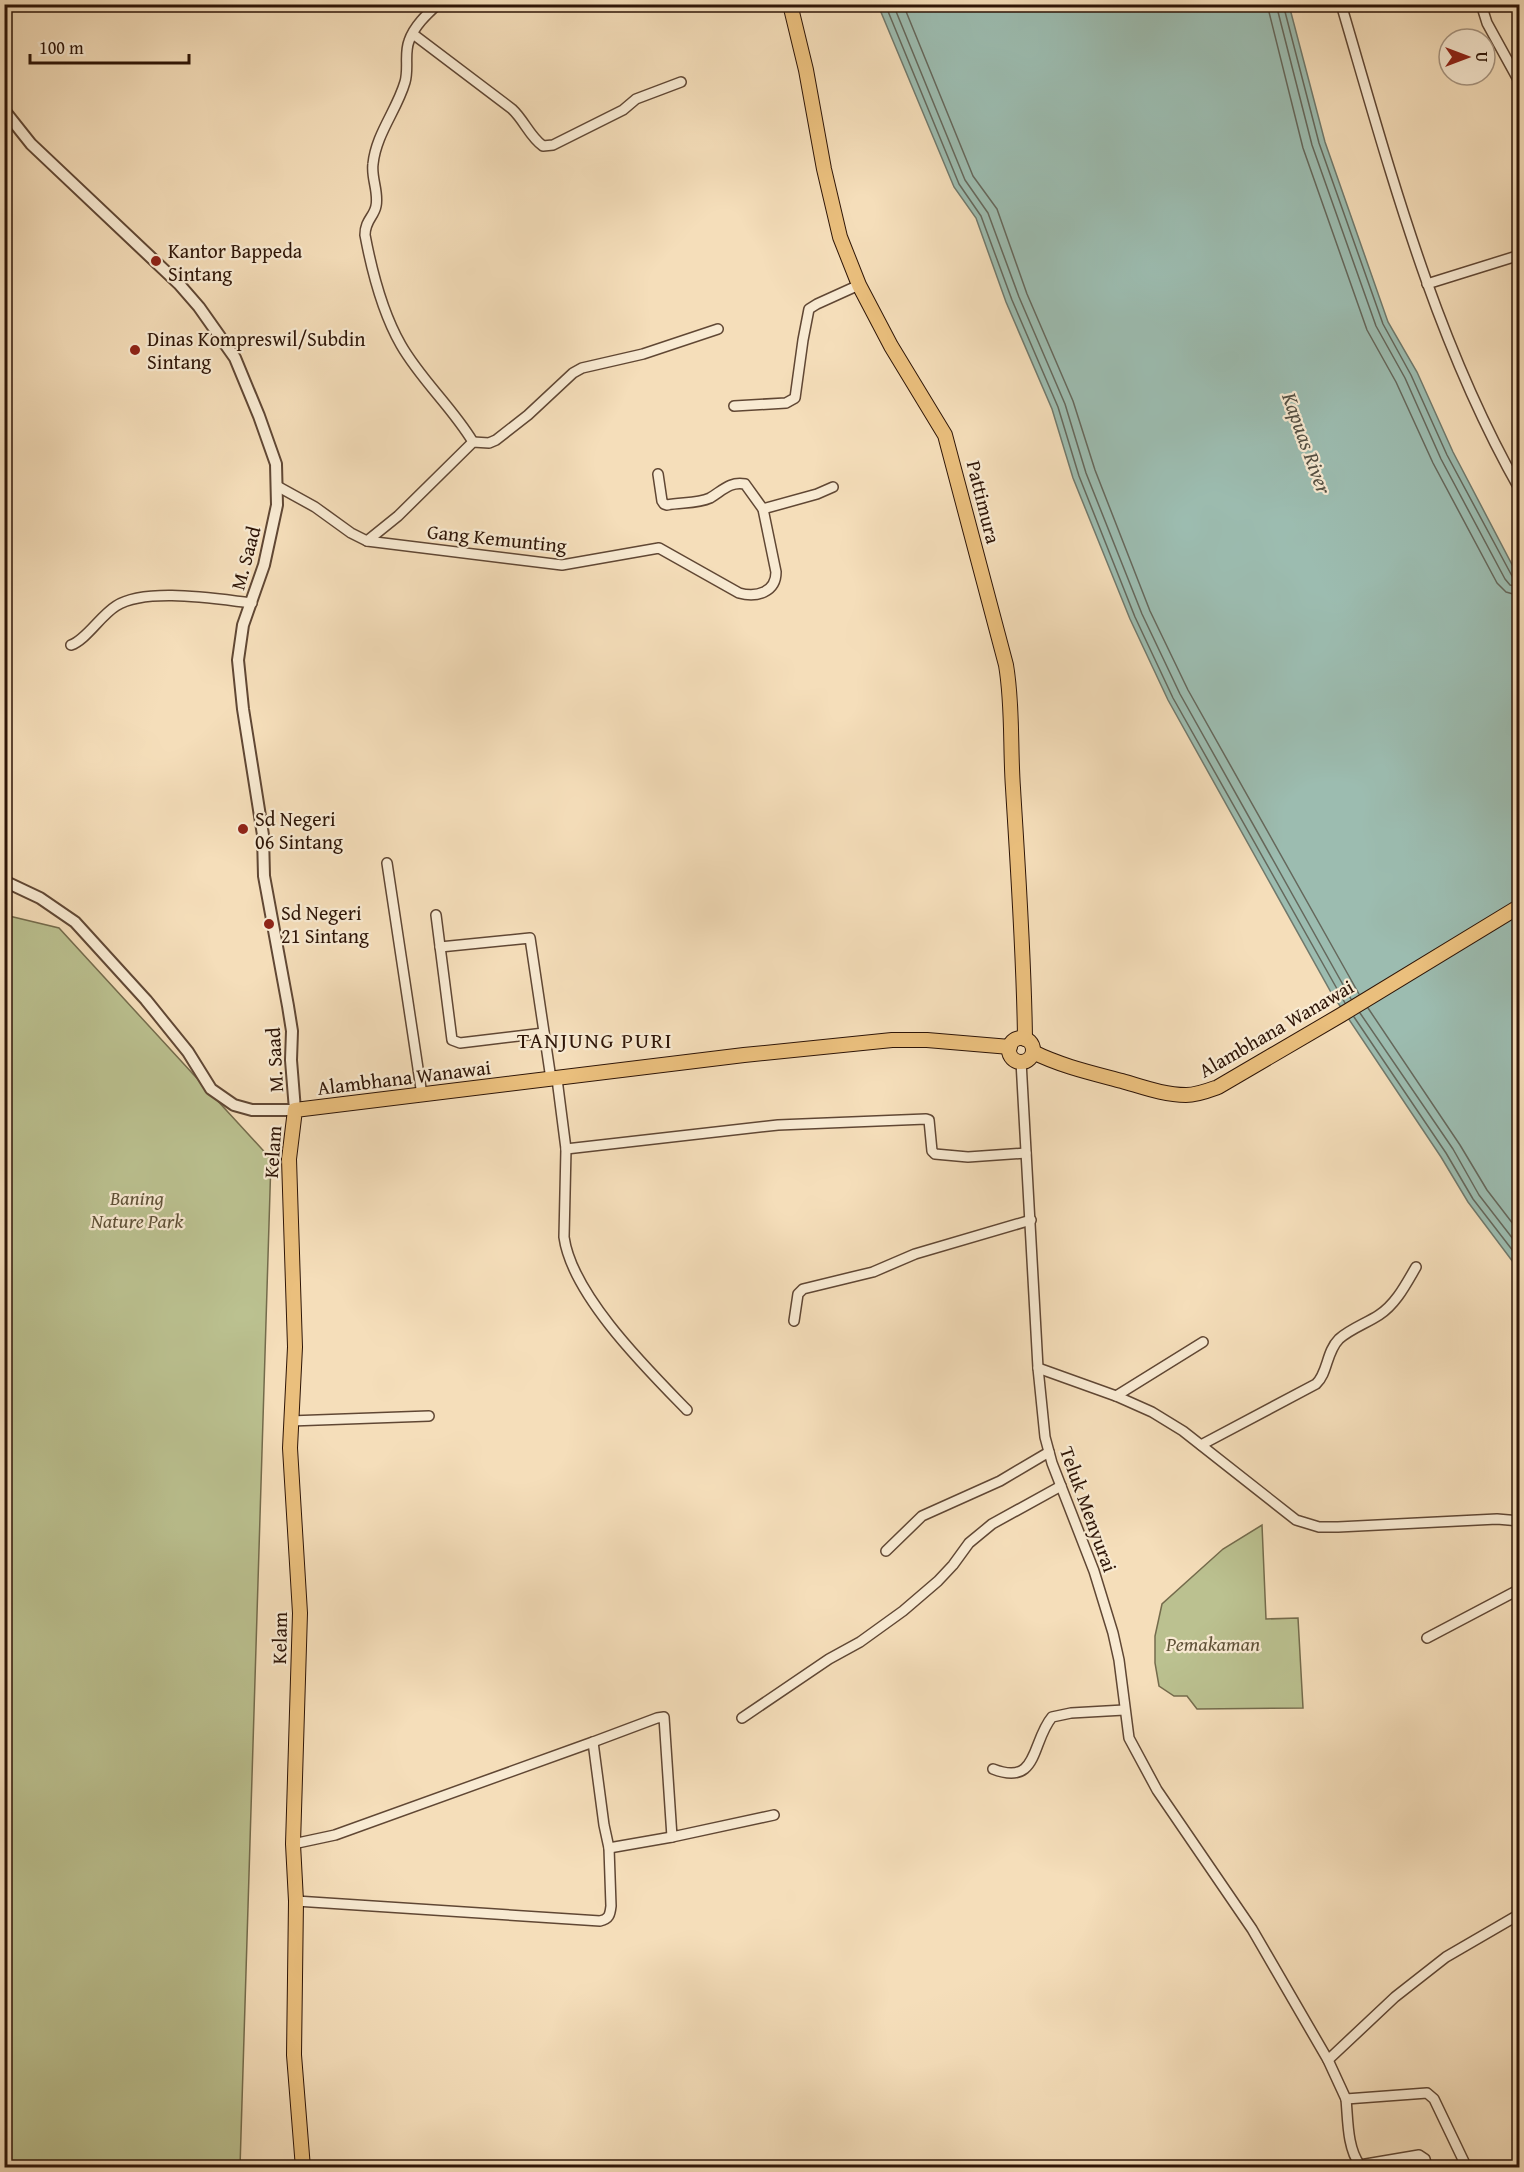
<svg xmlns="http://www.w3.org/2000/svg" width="1524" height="2172" font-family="'Gentium Book Plus',serif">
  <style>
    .green { fill: #bbc190; stroke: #746b4c; stroke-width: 1.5 }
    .water { fill: #9cbcb0; stroke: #70796c; stroke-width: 1.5 }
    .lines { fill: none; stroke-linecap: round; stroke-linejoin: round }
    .shore { stroke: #65685c; stroke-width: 1.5 }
    .minor-casing { stroke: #604734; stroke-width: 12 }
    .tertiary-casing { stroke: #604734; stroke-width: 14 }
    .primary-casing { stroke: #2e1507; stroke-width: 16 }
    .minor { stroke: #f8ead2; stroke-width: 9 }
    .tertiary { stroke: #f8ead2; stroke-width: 10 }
    .primary { stroke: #eabf7d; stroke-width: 14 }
    .poi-dot { fill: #8f2418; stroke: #f8ead2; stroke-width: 2 }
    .labels { text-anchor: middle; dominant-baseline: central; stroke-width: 4.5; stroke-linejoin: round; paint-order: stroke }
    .poi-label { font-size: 20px; fill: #2e1507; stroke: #f8ead2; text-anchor: start }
    .street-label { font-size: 20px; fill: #2e1507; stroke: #f8ead2 }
    .park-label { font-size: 20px; font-style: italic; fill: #5f5137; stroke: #f8ead2 }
    .water-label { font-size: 21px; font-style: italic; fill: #544f42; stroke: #f8ead2 }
    .quarter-label { font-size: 22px; letter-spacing: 1.5px; fill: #2e1507; stroke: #f8ead2 }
  </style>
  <rect width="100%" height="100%" fill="#f5deba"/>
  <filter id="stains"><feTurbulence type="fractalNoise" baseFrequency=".00333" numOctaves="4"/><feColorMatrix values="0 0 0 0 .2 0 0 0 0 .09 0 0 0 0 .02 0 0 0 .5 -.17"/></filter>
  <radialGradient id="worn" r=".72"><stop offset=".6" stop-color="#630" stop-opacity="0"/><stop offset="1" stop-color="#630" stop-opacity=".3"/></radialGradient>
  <g class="green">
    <polygon points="5,915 59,928 271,1159 240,2167 5,2168"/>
    <polygon points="1262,1525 1266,1619 1298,1618 1303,1708 1197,1709 1187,1696 1174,1696 1159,1686 1155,1663 1155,1636 1162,1604 1223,1549"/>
  </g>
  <polygon class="water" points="878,5 1289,5 1325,142 1388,322 1417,372 1453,452 1519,578 1519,1270 1468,1202 1441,1157 1332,994 1168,700 1130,619 1073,478 1052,409 1006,302 976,218 954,187"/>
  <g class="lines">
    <g class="shore">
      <polyline points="885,4 959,184 981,216 1012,300 1058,407 1079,476 1135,617 1173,698 1345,1003"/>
      <polyline points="893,4 965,180 988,213 1019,297 1065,404 1086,473 1142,614 1180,694 1351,999"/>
      <polyline points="903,4 973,176 997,209 1027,294 1073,401 1095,470 1150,611 1188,690 1359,994"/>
      <polyline points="1267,4 1303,148 1367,330 1396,382 1433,463 1497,583 1506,592 1520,596"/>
      <polyline points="1276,4 1312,145 1376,326 1405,378 1441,459 1505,579 1510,585 1520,587"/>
      <polyline points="1283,4 1319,143 1383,324 1411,375 1447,455 1512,576 1520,579"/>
      <polyline points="1368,1008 1460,1145 1487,1190 1520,1233"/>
      <polyline points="1360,1013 1453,1149 1479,1195 1520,1248"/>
      <polyline points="1354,1017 1446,1153 1473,1199 1520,1260"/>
    </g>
    <g class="minor-casing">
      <g id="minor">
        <path d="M438 4C427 14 414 26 409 41 404 54 409 68 405 82 397 110 376 134 373 164 371 178 379 192 376 206 374 217 365 220 365 235 372 272 382 312 401 345 421 380 452 407 473 442"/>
        <path d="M1341 4C1390 170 1434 339 1520 490"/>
        <polyline points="1481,4 1487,23 1520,83"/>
        <path d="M413 34 512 109C524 120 530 137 543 146L553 145 623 110 636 99 681 82"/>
        <polyline points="1427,284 1520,255"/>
        <polyline points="734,406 786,403 795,398 803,340 809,309 817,304 859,285"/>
        <path d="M277 486 315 507 351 533 367 541 562 565 659 548 739 593C757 598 776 592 776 572L763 509 745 484C730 481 722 491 710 498 697 504 681 502 667 505L664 504 662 501 658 474"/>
        <polyline points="763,509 817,494 833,487"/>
        <polyline points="367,541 398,516 473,442 489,443 496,440 528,415 573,373 582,368 643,354 718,329"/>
        <path d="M71 645C86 640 100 616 116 606 146 587 216 599 252 603"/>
        <polyline points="387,863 422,1095"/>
        <polyline points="436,915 452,1040 460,1043 544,1033"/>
        <polyline points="440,947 530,938 551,1079"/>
        <polyline points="1021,1061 1038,1368 1045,1437 1052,1463 1094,1571 1113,1633 1119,1660 1129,1738 1157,1790 1252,1929 1328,2060 1346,2099 1427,2093 1434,2099 1467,2168"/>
        <path d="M557 1079 566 1149 564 1237C572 1295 647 1369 687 1410"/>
        <polyline points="566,1149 778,1125 926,1119 929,1120 932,1151 935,1154 968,1157 1026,1153"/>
        <polyline points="794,1321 798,1294 803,1289 873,1272 915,1254 1031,1220"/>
        <polyline points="1038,1368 1116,1396 1152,1412 1183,1431 1296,1520 1319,1527 1338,1527 1497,1519 1520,1521"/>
        <polyline points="1116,1396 1203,1342"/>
        <polyline points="290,1421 429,1416"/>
        <path d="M1201 1445 1316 1384C1328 1373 1326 1352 1339 1339 1350 1329 1367 1323 1379 1315 1396 1304 1406 1284 1416 1267"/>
        <polyline points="886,1551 922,1516 1000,1481 1049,1452"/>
        <polyline points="1427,1638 1520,1589"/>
        <polyline points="742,1718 829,1659 860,1642 903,1611 938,1581 953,1565 969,1543 992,1524 1061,1486"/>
        <polyline points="593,1742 657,1718 664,1717 672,1837 774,1815"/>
        <path d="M993 1769C1039 1787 1031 1742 1052 1717L1071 1713 1124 1710"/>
        <path d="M293 1844 335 1835 593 1742 604 1825 609 1848 611 1906C610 1915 609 1919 600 1921L296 1901"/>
        <polyline points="609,1848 672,1837"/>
        <polyline points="1328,2060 1395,1997 1446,1957 1520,1914"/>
        <path d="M1346 2099C1348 2119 1347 2148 1360 2165L1419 2155 1425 2159 1427 2168"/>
      </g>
    </g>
    <g class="tertiary-casing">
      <polyline id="tertiary" points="4,110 31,144 179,284 199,307 235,358 259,416 276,464 277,505 264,565 243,625 238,660 243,709 263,835 264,876 288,1006 292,1031 291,1060 295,1110 252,1110 234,1105 211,1089 188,1052 146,1000 75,922 40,898 4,881"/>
    </g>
    <g class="primary-casing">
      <g id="primary">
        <path d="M790 4 806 70 824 169 840 237 859 285 891 346 945 435 1006 665C1013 706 1010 746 1013 788 1018 871 1024 955 1025 1039"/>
        <circle cx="1021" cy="1050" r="12"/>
        <path d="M1033 1052C1061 1066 1092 1073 1122 1081 1143 1087 1164 1095 1186 1095 1197 1095 1207 1091 1218 1087L1341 1015 1520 906"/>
        <polyline points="303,2168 294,2055 296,1901 293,1844 300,1613 290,1448 295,1347 289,1159 295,1110 744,1055 892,1040 927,1040 1010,1047"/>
      </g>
    </g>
    <use href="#minor" class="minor"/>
    <use href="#tertiary" class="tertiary"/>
    <use href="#primary" class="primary"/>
  </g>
  <g class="poi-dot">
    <circle cx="156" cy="261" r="6"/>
    <circle cx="135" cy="350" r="6"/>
    <circle cx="243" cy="829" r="6"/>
    <circle cx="269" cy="924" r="6"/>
  </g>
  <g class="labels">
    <g class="poi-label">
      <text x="168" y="250">Kantor Bappeda<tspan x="168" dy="23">Sintang</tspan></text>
      <text x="147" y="338">Dinas Kompreswil/Subdin<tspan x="147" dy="23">Sintang</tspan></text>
      <text x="255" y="818">Sd Negeri<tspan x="255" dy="23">06 Sintang</tspan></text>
      <text x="281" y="912">Sd Negeri<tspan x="281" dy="23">21 Sintang</tspan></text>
    </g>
    <g class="street-label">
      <text transform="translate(984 502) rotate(76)">Pattimura</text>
      <text transform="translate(497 538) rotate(6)">Gang Kemunting</text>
      <text transform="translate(245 558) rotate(-75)">M. Saad</text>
      <text transform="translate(1276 1028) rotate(-30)">Alambhana Wanawai</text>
      <text transform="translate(274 1060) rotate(-93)">M. Saad</text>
      <text transform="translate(404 1077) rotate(-7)">Alambhana Wanawai</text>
      <text transform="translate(272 1152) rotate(-86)">Kelam</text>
      <text transform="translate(1089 1509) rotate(70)">Teluk Menyurai</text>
      <text transform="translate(279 1638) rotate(-89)">Kelam</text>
    </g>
    <g class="park-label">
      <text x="137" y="1197">Baning<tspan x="137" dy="23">Nature Park</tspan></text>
      <text x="1213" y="1643">Pemakaman</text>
    </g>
    <g class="water-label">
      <text transform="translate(1307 443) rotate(70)">Kapuas River</text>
    </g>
    <g class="quarter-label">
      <text x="595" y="1040">TANJUNG PURI</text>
    </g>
  </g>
  <rect width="1524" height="2172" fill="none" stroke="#f5deba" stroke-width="24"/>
  <rect x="6" y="6" width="1512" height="2160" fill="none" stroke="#2e1507" stroke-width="3"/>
  <rect x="12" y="12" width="1500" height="2148" fill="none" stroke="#2e1507" stroke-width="1.5"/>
  <g transform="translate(1467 57) rotate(90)"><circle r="28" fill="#f8ead2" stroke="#a79581" stroke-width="1.5"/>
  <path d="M0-4.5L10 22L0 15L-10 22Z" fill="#8f2418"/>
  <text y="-9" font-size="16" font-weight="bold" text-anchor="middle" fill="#2e1507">U</text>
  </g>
  <path d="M30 54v9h159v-9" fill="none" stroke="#2e1507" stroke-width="3"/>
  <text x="39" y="54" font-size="18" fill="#2e1507" stroke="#f8ead2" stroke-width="4.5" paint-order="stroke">100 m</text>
  <rect width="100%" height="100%" filter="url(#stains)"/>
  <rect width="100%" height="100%" fill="url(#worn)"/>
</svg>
